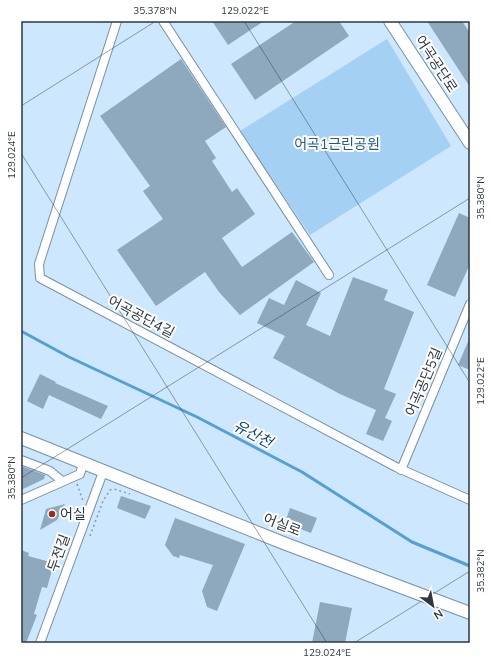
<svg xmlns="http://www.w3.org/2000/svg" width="491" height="664" font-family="'Nunito Sans','Noto Sans KR',sans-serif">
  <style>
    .green { fill: #a4d0f4 }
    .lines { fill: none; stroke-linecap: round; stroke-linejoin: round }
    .stream { stroke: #569fd6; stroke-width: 3 }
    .building { fill: #8ea8bd }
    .street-casing { stroke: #7790a5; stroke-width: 10 }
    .secondary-casing { stroke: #7790a5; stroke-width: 14 }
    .path { stroke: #879bac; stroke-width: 1.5; stroke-dasharray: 2 3; stroke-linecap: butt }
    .street { stroke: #fff; stroke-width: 8 }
    .secondary { stroke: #fff; stroke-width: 12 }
    .ticks { fill: none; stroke: #2d3841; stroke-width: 1; stroke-opacity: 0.45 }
    .poi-dot { fill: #982f1a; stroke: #fff; stroke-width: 1.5 }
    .labels { text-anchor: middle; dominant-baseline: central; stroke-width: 4; stroke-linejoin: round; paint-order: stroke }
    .street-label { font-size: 14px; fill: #2d3841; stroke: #fff }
    .park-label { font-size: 14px; fill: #265b81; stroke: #fff }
    .poi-label { font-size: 14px; fill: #2d3841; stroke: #fff; text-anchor: start }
    .water-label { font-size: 15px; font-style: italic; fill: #11496e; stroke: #fff }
    .neatline { fill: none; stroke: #2d3841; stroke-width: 1.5 }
    .ticks-label { font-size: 10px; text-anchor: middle; fill: #2d3841 }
  </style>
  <rect width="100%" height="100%" fill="#cce7fe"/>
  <polygon class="green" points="387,39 451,146 310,235 240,131"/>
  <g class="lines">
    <polyline class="stream" points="21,331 69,357 197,417 302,472 412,542 470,566"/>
  </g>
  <g class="building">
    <polygon points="212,21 264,21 228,45"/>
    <polygon points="296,21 339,21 349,36 255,100 231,64"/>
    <polygon points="427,21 462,21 470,33 470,87"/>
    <polygon points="181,59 226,127 205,141 216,158 212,161 232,192 237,188 255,214 222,238 242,267 292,232 314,262 240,315 219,292 205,272 156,306 117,250 163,219 143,191 150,186 100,116"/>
    <polygon points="459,213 470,218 470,264 455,297 427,285"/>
    <polygon points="353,277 388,290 384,300 414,312 384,389 396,394 385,418 392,421 383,441 366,434 376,410 340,394 273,358 285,336 257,323 269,298 284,305 296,280 321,293 306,325 330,336"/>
    <polygon points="470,337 470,370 458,365"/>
    <polygon points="40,374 56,382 55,383 108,406 101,419 49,395 43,409 27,401"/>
    <polygon points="21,466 45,475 44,479 21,490"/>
    <polygon points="121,496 151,506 145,519 117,508"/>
    <polygon points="65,504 57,520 40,530 46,509"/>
    <polygon points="290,508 317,518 311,533 285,523"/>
    <polygon points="175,518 245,544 217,611 207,607 202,591 213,565 180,555 179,558 173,556 165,545"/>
    <polygon points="21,550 29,553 28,556 54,563 47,588 42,587 34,614 37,615 26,643 21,643"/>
    <polygon points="320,602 352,608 345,643 312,643"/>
  </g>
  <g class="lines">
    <g class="street-casing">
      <g id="street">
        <polyline points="117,21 39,264 40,278 396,467 470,500"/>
        <polyline points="163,21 329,275"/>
        <polyline points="21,460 50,471 62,481"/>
        <polyline points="401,470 470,304"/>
        <polyline points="21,500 80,474 83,464"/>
        <polyline points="40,643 103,472"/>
      </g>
    </g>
    <g class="secondary-casing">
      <g id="secondary">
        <polyline points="390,21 470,143"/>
        <polyline points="21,438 286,544 470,613"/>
      </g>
    </g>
    <g class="path">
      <polyline points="77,484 83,501"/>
      <polyline points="90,536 103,501 110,490 114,489 130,494"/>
    </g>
    <use href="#street" class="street"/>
    <use href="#secondary" class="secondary"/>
  </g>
  <path class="ticks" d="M244 21 470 383M21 106 156 21M21 153 327 643M21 478 470 198M21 642 22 643M354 643 470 571"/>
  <circle class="poi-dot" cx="52" cy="514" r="4"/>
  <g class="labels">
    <g class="street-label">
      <text transform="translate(436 64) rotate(57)">어곡공단로</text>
      <text transform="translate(141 317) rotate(28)">어곡공단4길</text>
      <text transform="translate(424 382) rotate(-67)">어곡공단5길</text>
      <text transform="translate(282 525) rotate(21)">어실로</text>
      <text transform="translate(59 553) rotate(-70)">두전길</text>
    </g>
    <g class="park-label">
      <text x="337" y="144">어곡1근린공원</text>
    </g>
    <g class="poi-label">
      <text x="60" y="514">어실</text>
    </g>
    <g class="water-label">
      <text transform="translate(253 434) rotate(28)">유산천</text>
    </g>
  </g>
  <rect width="491" height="664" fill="none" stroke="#ffffff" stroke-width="44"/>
  <g transform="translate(433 606) rotate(148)" stroke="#ffffff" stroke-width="3" paint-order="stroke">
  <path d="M0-3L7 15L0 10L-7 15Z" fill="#2d3841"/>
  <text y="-6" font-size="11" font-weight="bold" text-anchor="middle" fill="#2d3841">N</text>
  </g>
  <rect x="22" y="22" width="447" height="620" class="neatline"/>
  <g class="ticks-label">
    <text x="155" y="14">35.378°N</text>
    <text x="245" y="14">129.022°E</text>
    <text transform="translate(11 155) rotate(-90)" y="4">129.024°E</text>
    <text transform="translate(480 198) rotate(-90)" y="4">35.380°N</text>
    <text transform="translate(480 381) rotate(-90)" y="4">129.022°E</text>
    <text transform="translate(11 478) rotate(-90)" y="4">35.380°N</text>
    <text transform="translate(480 571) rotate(-90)" y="4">35.382°N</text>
    <text x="327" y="656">129.024°E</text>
  </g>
</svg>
